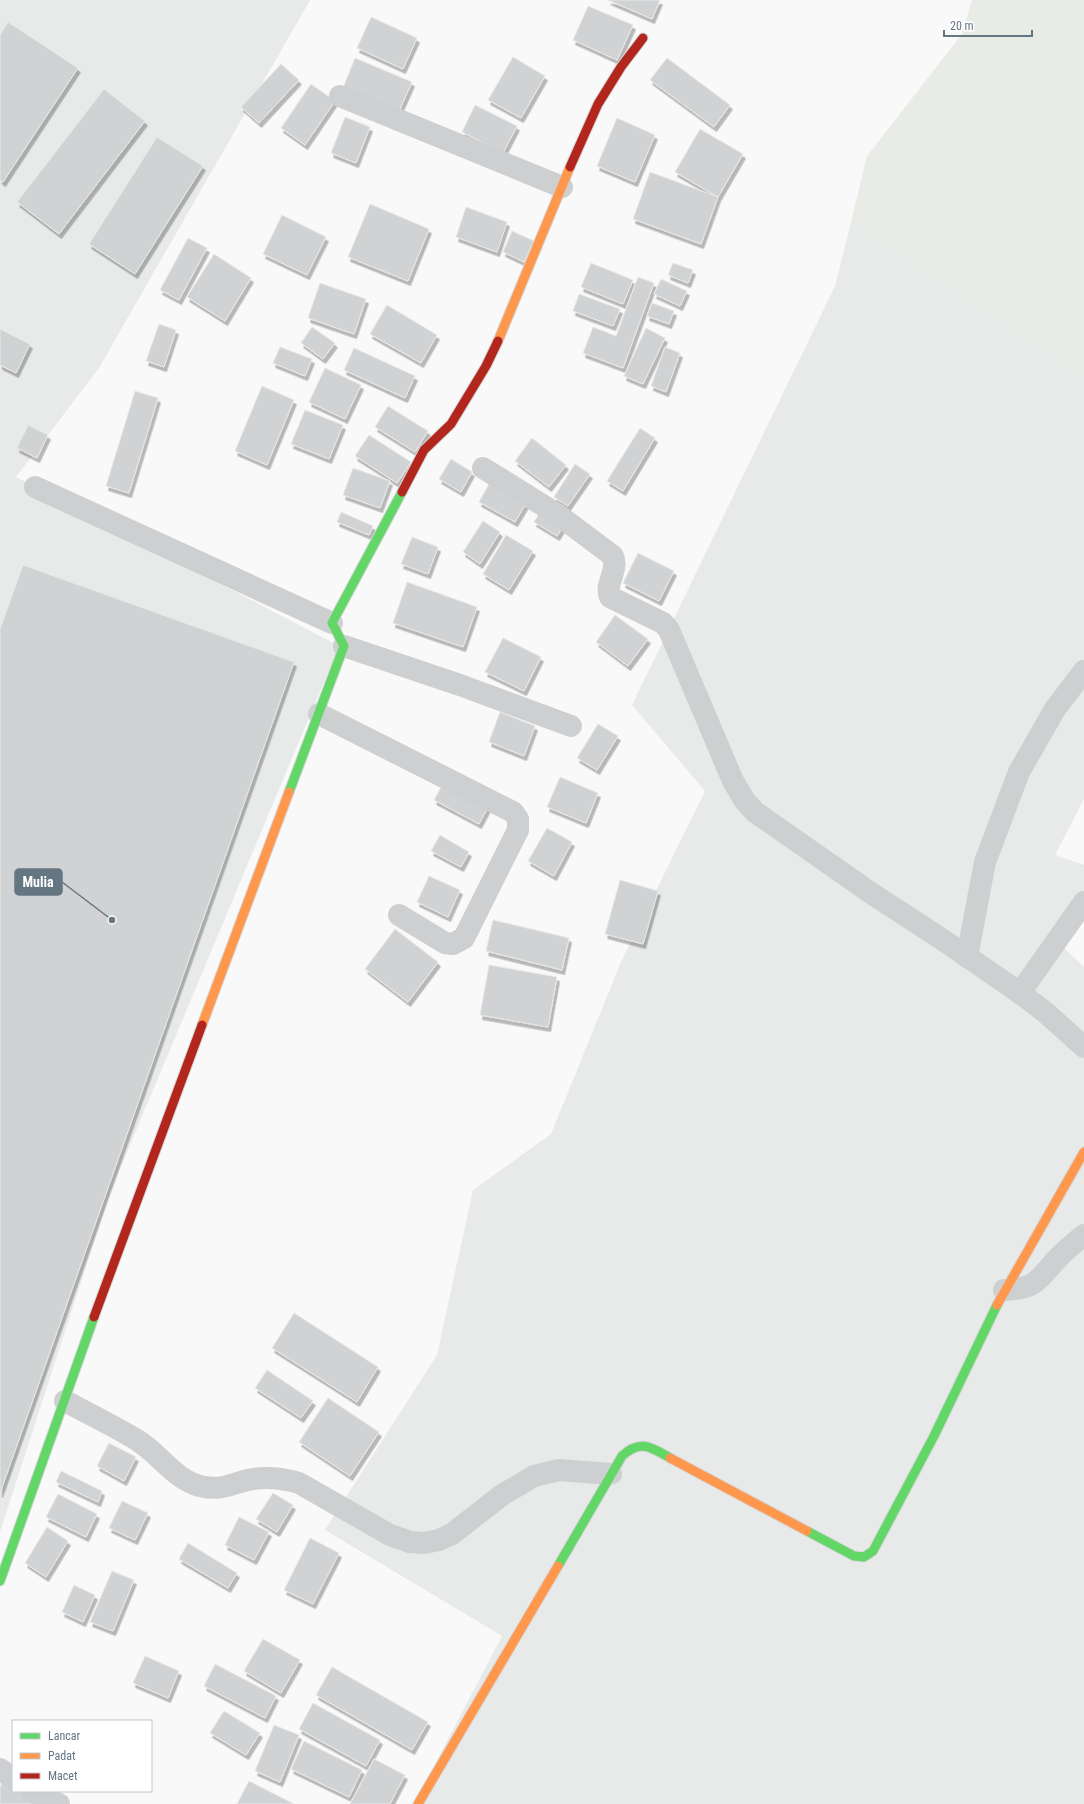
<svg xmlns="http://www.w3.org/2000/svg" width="1084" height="1804" font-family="'Roboto Condensed',sans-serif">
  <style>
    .built { fill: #e8e9e9 }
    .green { fill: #e8ebe6 }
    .building { fill: #d0d2d3; stroke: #e8e8e8; filter: url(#shadow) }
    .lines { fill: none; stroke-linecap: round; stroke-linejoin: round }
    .fast-casing { stroke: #d5d6d7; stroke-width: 11 }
    .slow-casing { stroke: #d5d6d7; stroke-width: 11 }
    .jam-casing { stroke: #d5d6d7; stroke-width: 11 }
    .street { stroke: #cecfd0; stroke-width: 22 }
    .fast { stroke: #63d668; stroke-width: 9 }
    .slow { stroke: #ff974d; stroke-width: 9 }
    .jam { stroke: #b3261e; stroke-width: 9 }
    .leader { fill: none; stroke: #657683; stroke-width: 1.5 }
    .callout-dot { fill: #657683; stroke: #fff; stroke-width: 1.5 }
    .callout { fill: #657683; stroke: #657683; stroke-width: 1.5 }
    .callout-label { font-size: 14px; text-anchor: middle; font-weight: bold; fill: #fff }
  </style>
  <defs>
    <filter id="shadow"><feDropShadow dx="2.5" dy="4.5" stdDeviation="0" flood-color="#0004"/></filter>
  </defs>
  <rect width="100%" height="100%" fill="#f9f9f9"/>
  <g class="built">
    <polygon points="0,0 310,0 99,368 16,477 339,646 110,1193 0,1532"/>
    <polygon points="851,222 1084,378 1084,799 1055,855 1084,865 1084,905 1055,939 1084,967 1084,1804 414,1804 502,1636 325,1530 437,1355 473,1190 551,1134 621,962 705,791 632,705 835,286"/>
  </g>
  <polygon class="green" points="972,0 1084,0 1084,378 851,222 867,156 962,34"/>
  <g class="building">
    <polygon points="608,0 660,0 652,19"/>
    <polygon points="588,6 633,25 617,60 573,40"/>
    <polygon points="371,17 417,38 403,69 357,48"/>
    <polygon points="8,22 78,68 3,182 0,180 0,35"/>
    <polygon points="513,57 545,76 521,118 488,100"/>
    <polygon points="355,58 412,82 399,111 343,88"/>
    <polygon points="667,58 730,105 714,127 650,80"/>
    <polygon points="281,64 299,80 259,123 241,107"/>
    <polygon points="311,84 335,101 305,145 281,128"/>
    <polygon points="104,89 145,121 59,234 17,202"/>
    <polygon points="475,105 517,126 503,153 462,132"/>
    <polygon points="345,117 370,127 356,163 331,153"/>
    <polygon points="617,118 655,135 635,182 597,166"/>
    <polygon points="700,129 743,154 718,197 675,172"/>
    <polygon points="157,137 203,166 135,274 89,244"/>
    <polygon points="650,172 718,197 701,244 633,219"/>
    <polygon points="370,204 429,229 408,281 348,257"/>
    <polygon points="466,207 507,222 497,252 456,237"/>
    <polygon points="282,215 326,237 307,275 263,254"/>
    <polygon points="512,231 534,241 524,262 503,252"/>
    <polygon points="188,238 207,248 179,300 160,290"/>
    <polygon points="214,254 251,278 225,321 187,297"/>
    <polygon points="591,263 633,280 623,304 581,287"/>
    <polygon points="673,263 693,270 688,283 668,275"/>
    <polygon points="638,277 654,283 623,368 583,353 593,327 616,336"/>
    <polygon points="661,279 687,291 680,306 654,294"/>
    <polygon points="320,283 366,299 354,334 308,318"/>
    <polygon points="579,294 620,309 613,326 573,311"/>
    <polygon points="652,303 674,311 669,324 647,316"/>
    <polygon points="387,305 437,335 421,363 370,334"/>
    <polygon points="159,324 176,330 164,367 146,361"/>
    <polygon points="312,327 335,343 323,359 301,343"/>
    <polygon points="646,328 665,338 643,384 624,376"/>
    <polygon points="0,329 30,344 16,373 0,365"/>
    <polygon points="280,347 312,359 305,376 273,363"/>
    <polygon points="665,347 680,353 666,392 651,386"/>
    <polygon points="354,348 415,376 405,398 344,370"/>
    <polygon points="325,368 361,385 345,419 309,402"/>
    <polygon points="262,386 294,400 267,465 235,451"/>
    <polygon points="135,391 158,398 129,493 106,486"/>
    <polygon points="388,406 428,431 415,452 375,427"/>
    <polygon points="305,410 343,425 329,459 291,444"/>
    <polygon points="28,425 48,435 37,458 17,448"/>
    <polygon points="640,428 655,438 623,491 607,481"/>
    <polygon points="369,435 411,462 397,483 355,456"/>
    <polygon points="532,438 566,465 549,487 515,461"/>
    <polygon points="451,459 472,472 461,492 439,479"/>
    <polygon points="575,464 590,474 568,506 554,497"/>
    <polygon points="353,468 390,481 380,508 343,495"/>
    <polygon points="493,477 530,497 515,522 479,502"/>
    <polygon points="542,509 565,523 557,536 534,522"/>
    <polygon points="341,512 373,526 369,535 337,522"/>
    <polygon points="483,521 500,532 480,564 463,552"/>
    <polygon points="506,535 533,551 509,590 483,574"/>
    <polygon points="412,537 438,547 428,574 401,564"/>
    <polygon points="638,553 674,571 659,601 623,583"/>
    <polygon points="23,565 294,662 0,1493 0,629"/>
    <polygon points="407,582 477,607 463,647 393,623"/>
    <polygon points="615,615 648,639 628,666 596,642"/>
    <polygon points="503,638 541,657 524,691 485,672"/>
    <polygon points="500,712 535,726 524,756 489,742"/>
    <polygon points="598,724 618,736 597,770 577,758"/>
    <polygon points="560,777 598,793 586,823 547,807"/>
    <polygon points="444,782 488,807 479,824 434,800"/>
    <polygon points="547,828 572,842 554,876 528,861"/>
    <polygon points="440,835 469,852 461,867 431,851"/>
    <polygon points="429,876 460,890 448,917 417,902"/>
    <polygon points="620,880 658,891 643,944 605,934"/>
    <polygon points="493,920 569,938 562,970 486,951"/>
    <polygon points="395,929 438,962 408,1002 365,969"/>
    <polygon points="489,965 557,977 548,1027 480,1015"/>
    <polygon points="294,1313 378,1367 357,1402 272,1348"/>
    <polygon points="267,1370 313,1401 301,1418 255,1388"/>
    <polygon points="328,1398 379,1432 350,1476 299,1442"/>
    <polygon points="109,1443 136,1457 124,1481 97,1466"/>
    <polygon points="61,1471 102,1491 98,1502 56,1482"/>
    <polygon points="273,1493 293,1505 277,1532 256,1519"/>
    <polygon points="58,1494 97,1514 86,1537 46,1517"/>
    <polygon points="122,1501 148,1513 135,1540 109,1528"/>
    <polygon points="239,1517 269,1532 254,1560 225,1545"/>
    <polygon points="47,1527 68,1541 46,1577 25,1563"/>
    <polygon points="310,1538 339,1553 313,1604 284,1590"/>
    <polygon points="188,1543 237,1573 228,1588 179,1559"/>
    <polygon points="112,1571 134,1580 113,1631 90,1622"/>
    <polygon points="74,1585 95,1595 83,1622 62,1612"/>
    <polygon points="263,1639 300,1660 281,1693 244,1671"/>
    <polygon points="145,1656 179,1671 168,1698 133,1683"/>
    <polygon points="215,1664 276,1696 265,1718 204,1686"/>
    <polygon points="332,1667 428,1722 412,1750 316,1695"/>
    <polygon points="313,1703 380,1740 366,1766 299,1729"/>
    <polygon points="224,1711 260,1733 246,1755 210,1733"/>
    <polygon points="274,1725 299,1735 280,1782 255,1771"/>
    <polygon points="304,1741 362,1770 349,1797 291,1769"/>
    <polygon points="374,1759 405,1775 390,1804 350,1804"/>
    <polygon points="249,1781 294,1804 237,1804"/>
    <polygon points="2,1783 13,1789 13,1791 17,1791 41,1804 0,1804 0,1787"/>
  </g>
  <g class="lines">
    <g class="fast-casing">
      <g id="fast">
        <polyline points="289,792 344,646 332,623 402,492"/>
        <polyline points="807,1531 854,1556 864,1557 873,1551 934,1436 997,1305"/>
        <path d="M558 1566 622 1456C640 1439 651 1447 670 1458"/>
        <polyline points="0,1581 94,1317"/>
      </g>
    </g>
    <g class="slow-casing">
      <g id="slow">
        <polyline points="498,341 570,167"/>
        <polyline points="202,1025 289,792"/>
        <polyline points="997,1305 1084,1152"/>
        <polyline points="670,1458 807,1531"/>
        <polyline points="418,1804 558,1566"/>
      </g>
    </g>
    <g class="jam-casing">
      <g id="jam">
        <polyline points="570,167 598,104 621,67 643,38"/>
        <polyline points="402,492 424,450 451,424 486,366 498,341"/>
        <polyline points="94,1317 202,1025"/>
      </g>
    </g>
    <g class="street">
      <polyline points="340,96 562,187"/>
      <path d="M483 468 557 514 613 556C619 572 604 583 610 597L663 623 669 630 733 781 745 801 755 812 871 893 943 940 1020 993 1045 1012 1084 1047"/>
      <polyline points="35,487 332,623"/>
      <polyline points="344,646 460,685 571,726"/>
      <polyline points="319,714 513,812 518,819 518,830 464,938 453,944 445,943 399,915"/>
      <polyline points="967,957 985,862 1019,772 1055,709 1084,671"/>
      <polyline points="1020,993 1084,902"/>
      <path d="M1004 1290C1035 1289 1037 1281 1056 1260 1064 1251 1074 1243 1084 1235"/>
      <path d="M65 1401C89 1414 114 1426 137 1440 160 1454 176 1482 204 1487 224 1490 230 1484 248 1480 266 1476 282 1478 299 1483L390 1535 410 1542 424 1543 439 1540 452 1534 502 1495 534 1476 559 1470 611 1474"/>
      <polyline points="0,1769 13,1778"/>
      <polyline points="31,1791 59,1804"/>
    </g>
    <use href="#fast" class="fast"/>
    <use href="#slow" class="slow"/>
    <use href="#jam" class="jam"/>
  </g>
  <path class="leader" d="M112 920L62 882"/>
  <circle class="callout-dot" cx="112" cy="920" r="4"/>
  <rect class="callout" x="15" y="869" width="47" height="26" rx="4"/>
  <g class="callout-label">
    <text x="38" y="887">Mulia</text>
  </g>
  <rect x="12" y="1720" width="140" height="72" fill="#ffffff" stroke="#c1c8cd"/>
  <rect x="20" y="1733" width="20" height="6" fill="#63d668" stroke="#c1c8cd"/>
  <text x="48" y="1740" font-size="12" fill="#657683">Lancar</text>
  <rect x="20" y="1753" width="20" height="6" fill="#ff974d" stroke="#c1c8cd"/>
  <text x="48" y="1760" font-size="12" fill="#657683">Padat</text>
  <rect x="20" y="1773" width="20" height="6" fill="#b3261e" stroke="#c1c8cd"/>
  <text x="48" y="1780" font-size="12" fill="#657683">Macet</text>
  <path d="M944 30v6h88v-6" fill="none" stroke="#657683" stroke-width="2"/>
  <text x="950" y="30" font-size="12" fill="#657683" stroke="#ffffff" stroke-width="3" paint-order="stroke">20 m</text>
</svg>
